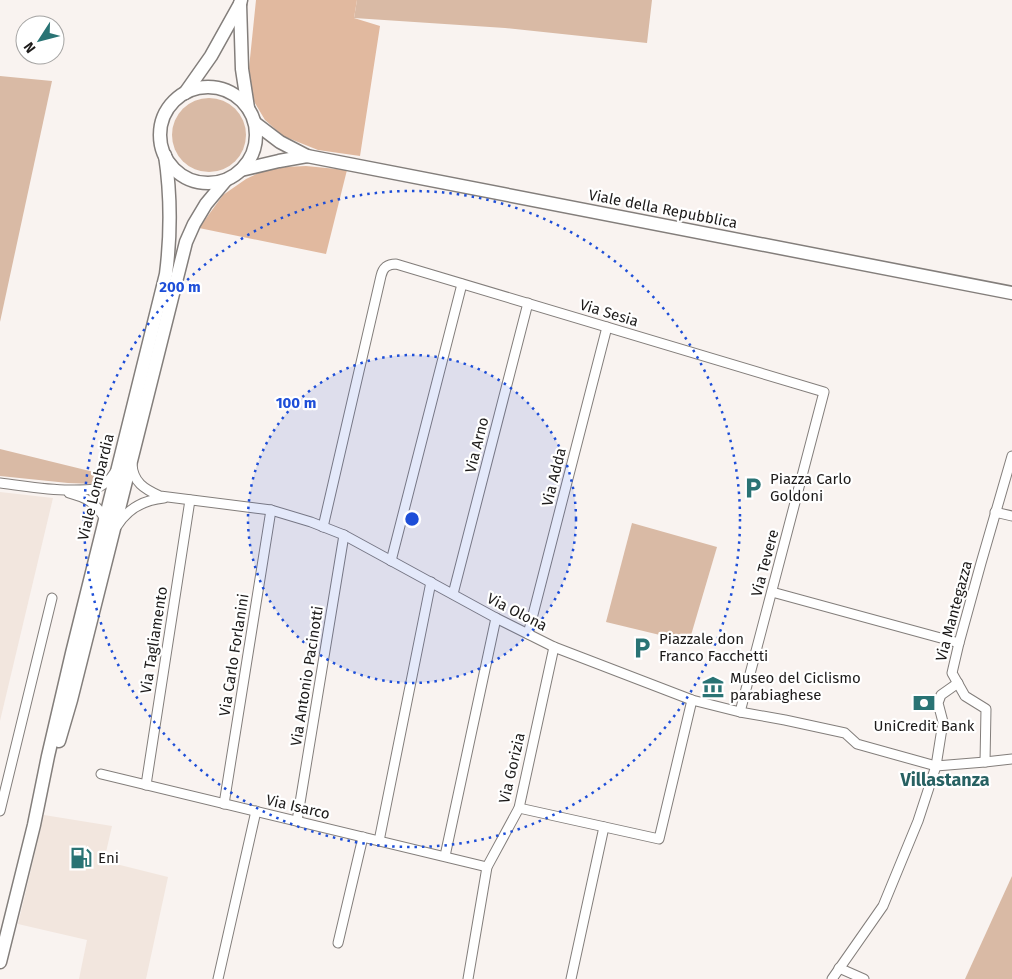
<svg xmlns="http://www.w3.org/2000/svg" width="1012" height="979" font-family="'Fira Sans',sans-serif">
  <style>
    .built { fill: #f2e6de }
    .green { fill: #d9baa5 }
    .forest { fill: #e1b99f }
    .lines { fill: none; stroke-linecap: round; stroke-linejoin: round }
    .street-casing { stroke: #837e7b; stroke-width: 11 }
    .secondary-casing { stroke: #837e7b; stroke-width: 15 }
    .street { stroke: #fff; stroke-width: 9 }
    .secondary { stroke: #fff; stroke-width: 12 }
    .ring { fill: none; stroke: #1d4ed8; stroke-width: 2.5; stroke-dasharray: 2.5 5 }
    .labels { text-anchor: middle; dominant-baseline: central; stroke-width: 4.5; stroke-linejoin: round; paint-order: stroke }
    .street-label { font-size: 15px; fill: #1d1b1a; stroke: #fff }
    .poi-label { font-size: 15px; fill: #1d1b1a; stroke: #fff; text-anchor: start }
    .quarter-label { font-size: 18px; font-weight: bold; fill: #276162; stroke: #fff }
    .centre { fill: #1d4ed8; stroke: #fff; stroke-width: 2.5 }
    .ring-label { font-size: 15px; text-anchor: middle; font-weight: bold; fill: #1d4ed8; stroke: #fff; stroke-width: 4.5; stroke-linejoin: round; paint-order: stroke }
  </style>
  <rect width="100%" height="100%" fill="#f9f3f0"/>
  <g class="built">
    <polygon points="0,492 53,498 0,721"/>
    <polygon points="44,815 112,826 104,861 168,877 146,979 79,979 87,940 18,924"/>
  </g>
  <g class="green">
    <polygon points="357,0 652,0 647,43 505,28 354,18"/>
    <polygon points="0,76 52,81 0,322"/>
    <circle cx="209" cy="135" r="37"/>
    <polygon points="0,449 102,474 94,484 68,483 0,476"/>
    <polygon points="632,523 717,547 689,642 606,622"/>
    <polygon points="1012,876 1012,979 965,979"/>
  </g>
  <g class="forest">
    <polygon points="256,0 357,0 354,18 380,26 360,156 318,150 283,136 265,120 252,98 249,68"/>
    <polygon points="306,166 347,170 326,254 199,228 223,195 246,179 263,171 286,167"/>
  </g>
  <g class="lines">
    <g class="street-casing">
      <g id="street">
        <path d="M132 464C133 482 144 489 160 496L271 510 311 522 344 535 496 618 554 647 692 700 740 712 785 720 845 733 857 744 936 766 985 762 1012 759"/>
        <path d="M0 483C25 486 50 491 74 490 81 490 88 490 94 489 103 486 111 479 115 472"/>
        <path d="M69 493C87 498 95 502 105 519"/>
        <polyline points="995,512 1012,516"/>
        <path d="M117 526C128 508 144 500 164 498"/>
        <path d="M323 527 381 276C383 267 388 264 396 264L824 392 740 712"/>
        <polyline points="391,561 462,284"/>
        <polyline points="772,592 959,643"/>
        <polyline points="453,594 528,303"/>
        <polyline points="528,634 607,327"/>
        <polyline points="985,762 986,709 965,696 952,673 959,643 981,563 1012,456"/>
        <polyline points="101,774 487,867"/>
        <polyline points="146,785 190,500"/>
        <polyline points="224,804 271,510"/>
        <polyline points="519,808 659,839 692,700"/>
        <polyline points="0,811 52,598"/>
        <polyline points="297,821 344,535"/>
        <polyline points="379,841 431,582"/>
        <polyline points="445,856 496,618"/>
        <polyline points="338,943 363,837"/>
        <polyline points="839,968 864,979"/>
        <polyline points="218,979 256,811"/>
        <polyline points="468,979 487,867 519,808 554,647"/>
        <polyline points="571,979 604,827"/>
        <polyline points="832,979 883,906 918,821 936,766 943,722 938,703 941,695 958,683"/>
      </g>
    </g>
    <g class="secondary-casing">
      <g id="secondary">
        <polyline points="240,4 242,69 248,108"/>
        <circle cx="208" cy="135" r="48"/>
        <polyline points="185,93 211,56 240,4 241,0"/>
        <polyline points="255,123 280,142 307,156 1012,293"/>
        <polyline points="241,170 279,161 307,156"/>
        <polyline points="59,741 71,700 186,242 194,224 206,204 226,180"/>
        <path d="M0 962 34 825 48 756 72 653 166 274C171 234 171 195 165 155"/>
      </g>
    </g>
    <use href="#street" class="street"/>
    <use href="#secondary" class="secondary"/>
  </g>
  <circle cx="412" cy="519" r="164" fill="#1d4ed8" fill-opacity=".12"/>
  <g class="ring">
    <circle cx="412" cy="519" r="164"/>
    <circle cx="412" cy="519" r="328"/>
  </g>
  <defs>
    <g id="parking-bare" transform="scale(1.725)"><path d="M-3.5-5.5H1a3.5 3.5 0 0 1 0 7H-1V5.5H-3.5ZM-1-3.4V-.6H.8a1.4 1.4 0 0 0 0-2.8Z" fill="#297374" stroke="#fff" stroke-width="2.5" paint-order="stroke"/></g>
    <g id="museum-bare" transform="scale(1.725)"><path d="M0-6L6-3V-2H-6V-3ZM-5-1h2V3h-2ZM-1-1h2V3h-2ZM3-1h2V3H3ZM-6 4H6V6H-6Z" fill="#297374" stroke="#fff" stroke-width="2.5" paint-order="stroke"/></g>
    <g id="bank-bare" transform="scale(1.725)"><path d="M-6-4H6V4H-6ZM0-2.3a2.3 2.3 0 1 0 0 4.6a2.3 2.3 0 1 0 0-4.6Z" fill="#297374" stroke="#fff" stroke-width="2.5" paint-order="stroke"/></g>
    <g id="fuel-bare" transform="scale(1.725)"><path d="M-5.5-6h7V0h2V4h1.3V-2.5L3-4.5l.8-.8L6-3V5H2.5V1h-1V6h-7ZM-4.2-4.7v3.2H.2V-4.7Z" fill="#297374" stroke="#fff" stroke-width="2.5" paint-order="stroke"/></g>
  </defs>
  <g fill-rule="evenodd">
    <use href="#parking-bare" x="753" y="488"/>
    <use href="#parking-bare" x="642" y="648"/>
    <use href="#museum-bare" x="713" y="687"/>
    <use href="#bank-bare" x="924" y="703"/>
    <use href="#fuel-bare" x="81" y="858"/>
  </g>
  <g class="labels">
    <g class="street-label">
      <text transform="translate(663 209) rotate(11)">Viale della Repubblica</text>
      <text transform="translate(609 313) rotate(17)">Via Sesia</text>
      <text transform="translate(477 445) rotate(-76)">Via Arno</text>
      <text transform="translate(554 477) rotate(-76)">Via Adda</text>
      <text transform="translate(96 487) rotate(-76)">Viale Lombardia</text>
      <text transform="translate(765 563) rotate(-75)">Via Tevere</text>
      <text transform="translate(954 611) rotate(-75)">Via Mantegazza</text>
      <text transform="translate(517 612) rotate(27)">Via Olona</text>
      <text transform="translate(154 640) rotate(-81)">Via Tagliamento</text>
      <text transform="translate(234 655) rotate(-81)">Via Carlo Forlanini</text>
      <text transform="translate(307 676) rotate(-81)">Via Antonio Pacinotti</text>
      <text transform="translate(512 768) rotate(-77)">Via Gorizia</text>
      <text transform="translate(298 807) rotate(13)">Via Isarco</text>
    </g>
    <g class="poi-label">
      <text x="770" y="479">Piazza Carlo<tspan x="770" dy="17">Goldoni</tspan></text>
      <text x="659" y="639">Piazzale don<tspan x="659" dy="17">Franco Facchetti</tspan></text>
      <text x="730" y="678">Museo del Ciclismo<tspan x="730" dy="17">parabiaghese</tspan></text>
      <text x="924" y="726" text-anchor="middle">UniCredit Bank</text>
      <text x="98" y="858">Eni</text>
    </g>
    <g class="quarter-label">
      <text x="945" y="780">Villastanza</text>
    </g>
  </g>
  <circle cx="412" cy="519" r="8" class="centre"/>
  <g class="ring-label">
    <text x="180" y="292">200 m</text>
    <text x="296" y="408">100 m</text>
  </g>
  <g transform="translate(40 40) rotate(234)"><circle r="24" fill="#ffffff" stroke="#a5a4a3"/>
  <path d="M0-4L9 19L0 12L-9 19Z" fill="#297374"/>
  <text y="-8" font-size="14" font-weight="bold" text-anchor="middle" fill="#1d1b1a">N</text>
  </g>
</svg>
